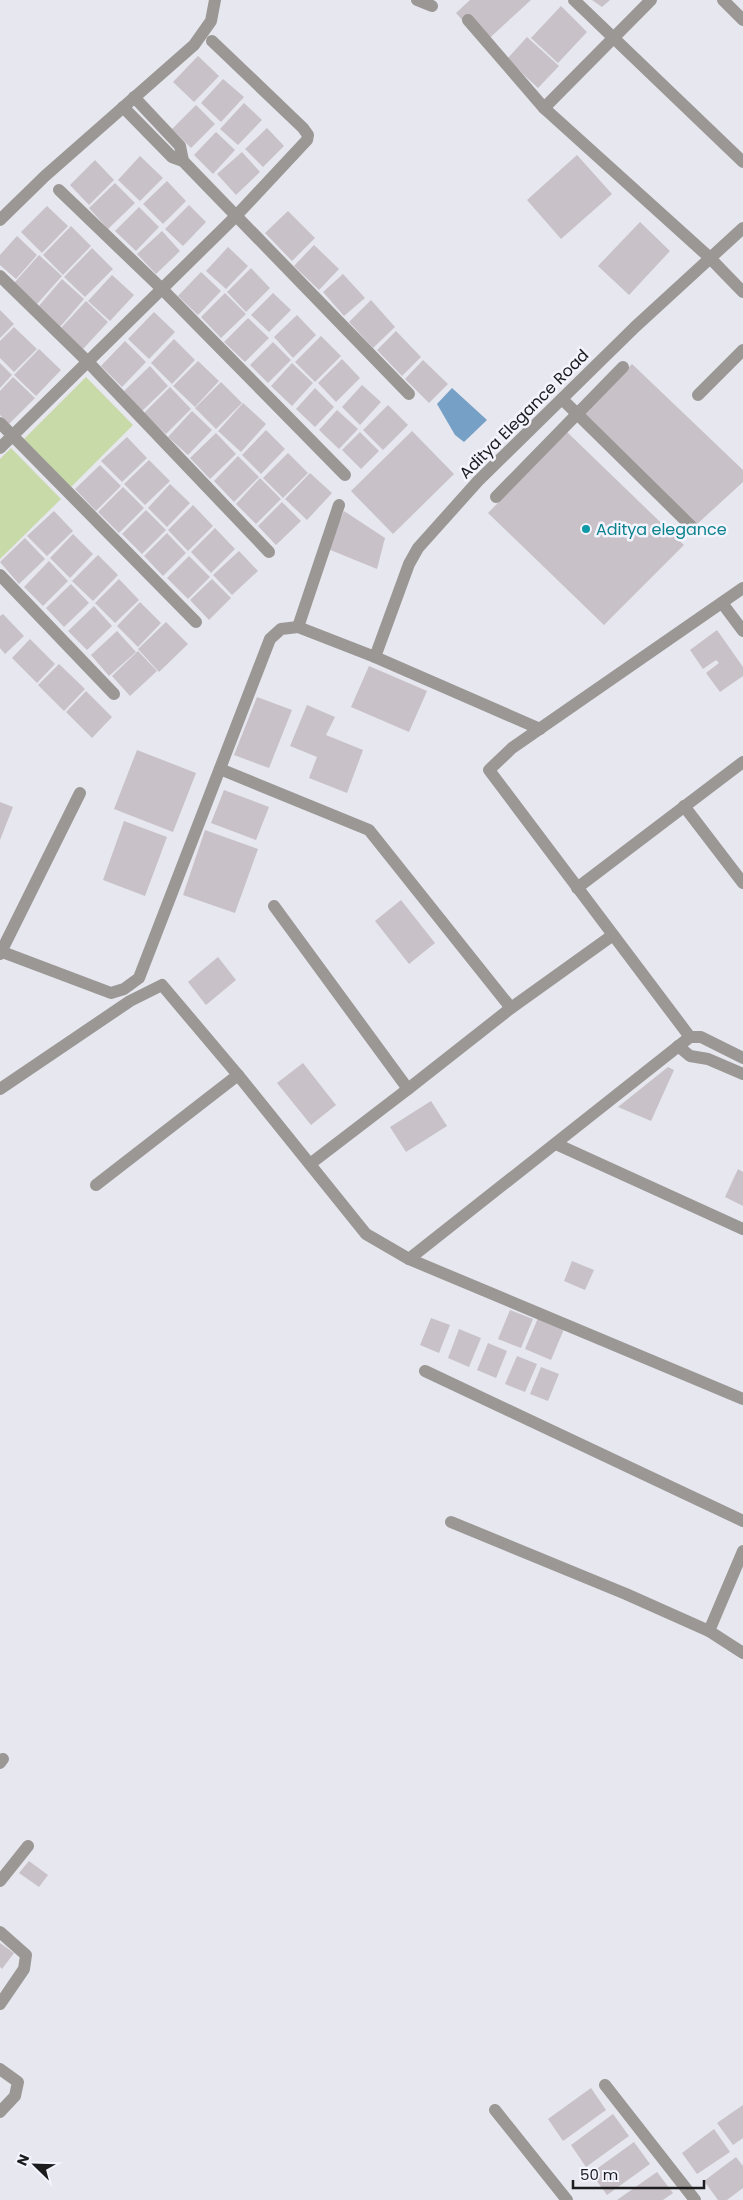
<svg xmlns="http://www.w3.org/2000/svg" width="743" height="2200" font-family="Poppins,sans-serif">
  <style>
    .green { fill: #c9daa9 }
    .water { fill: #76a0c6 }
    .building { fill: #c9c1c8 }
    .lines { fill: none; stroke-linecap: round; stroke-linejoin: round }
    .minor { stroke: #9b9795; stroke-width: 12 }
    .culture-dot { fill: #0f9aa8; stroke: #f3f4fd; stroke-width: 2 }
    .labels { text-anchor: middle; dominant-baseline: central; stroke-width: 5; stroke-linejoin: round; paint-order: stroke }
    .street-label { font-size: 16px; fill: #1c1c1f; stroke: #f3f4fd }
    .culture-label { font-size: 16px; fill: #0d838f; stroke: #f3f4fd; text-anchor: start }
  </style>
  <rect width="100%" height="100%" fill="#e6e7ef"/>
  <g class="green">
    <polygon points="86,377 133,425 71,487 24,439"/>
    <polygon points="11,448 61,499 0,559 0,459"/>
  </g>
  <polygon class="water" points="452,388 487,420 464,442 455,435 437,404"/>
  <g class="building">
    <polygon points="470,0 531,0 483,44 456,13"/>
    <polygon points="592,0 610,0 602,7"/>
    <polygon points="561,6 587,32 558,63 531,38"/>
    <polygon points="527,37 559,66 538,88 507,59"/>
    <polygon points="198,56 219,76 194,102 173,82"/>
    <polygon points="223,79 244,97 221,122 201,103"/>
    <polygon points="244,103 262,120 238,145 220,129"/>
    <polygon points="196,105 215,124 191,148 172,129"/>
    <polygon points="267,128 284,146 263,167 245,149"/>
    <polygon points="216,132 235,150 213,174 194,155"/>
    <polygon points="242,152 260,172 236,195 217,174"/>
    <polygon points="577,155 612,194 561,239 527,200"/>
    <polygon points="140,156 163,178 140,201 118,180"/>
    <polygon points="95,160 114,180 89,205 70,185"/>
    <polygon points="167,181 186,201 163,224 143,204"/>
    <polygon points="115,183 135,203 108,229 89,208"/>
    <polygon points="189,205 206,222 183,246 165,229"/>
    <polygon points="47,206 68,226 42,253 21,232"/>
    <polygon points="139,207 159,227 136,251 115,231"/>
    <polygon points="288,211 315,238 292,261 265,233"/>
    <polygon points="640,222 670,251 629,295 598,266"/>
    <polygon points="71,226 91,246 63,275 43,255"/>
    <polygon points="162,231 180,251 156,274 137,254"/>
    <polygon points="17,236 37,255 16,279 0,265 0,255"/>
    <polygon points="314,245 339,269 319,290 294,266"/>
    <polygon points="228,247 248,266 226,289 206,271"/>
    <polygon points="92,248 113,269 85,297 64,277"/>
    <polygon points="39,255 62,276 37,304 14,283"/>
    <polygon points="251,268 270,288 246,312 227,292"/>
    <polygon points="201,272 221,291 198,315 178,296"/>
    <polygon points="343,274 365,298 344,316 323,292"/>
    <polygon points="112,275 134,295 110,321 88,301"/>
    <polygon points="62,279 84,299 60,327 38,307"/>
    <polygon points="225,293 246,314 221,338 201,317"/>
    <polygon points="273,293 291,310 269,332 251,315"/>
    <polygon points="371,300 395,327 373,348 349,322"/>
    <polygon points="86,301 108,322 83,349 61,328"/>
    <polygon points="0,310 14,324 0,338"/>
    <polygon points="154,312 175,332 149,359 128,339"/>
    <polygon points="297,315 316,335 293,358 274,337"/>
    <polygon points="248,318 269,338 245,362 224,342"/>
    <polygon points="14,327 37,349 14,372 0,358 0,341"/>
    <polygon points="396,331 421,357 402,376 377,350"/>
    <polygon points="321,336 341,356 315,382 295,362"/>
    <polygon points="174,339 195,360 172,384 151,363"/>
    <polygon points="125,341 146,362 122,387 101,366"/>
    <polygon points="273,342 291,360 268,383 250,365"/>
    <polygon points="39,349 61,370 36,396 14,375"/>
    <polygon points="342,359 360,378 336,402 318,383"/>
    <polygon points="423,360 448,384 429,403 405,379"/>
    <polygon points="198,361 219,381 195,407 173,386"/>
    <polygon points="0,363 12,375 0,388"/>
    <polygon points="292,363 313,383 292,406 271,386"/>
    <polygon points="632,364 743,470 743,482 696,525 582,414"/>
    <polygon points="150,366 168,386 142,411 124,391"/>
    <polygon points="13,377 35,398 9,424 0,415 0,391"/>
    <polygon points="221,382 242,403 216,429 195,408"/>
    <polygon points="362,385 381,402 360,425 342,407"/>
    <polygon points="170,387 191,409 166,434 144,413"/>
    <polygon points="315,388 334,407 315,427 296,409"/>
    <polygon points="243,403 266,424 241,452 218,431"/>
    <polygon points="388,405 408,425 383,450 363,430"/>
    <polygon points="337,410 358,429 339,449 319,430"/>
    <polygon points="192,411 212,430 188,455 168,437"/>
    <polygon points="266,430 285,449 261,474 242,455"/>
    <polygon points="412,431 454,474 393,534 351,491"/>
    <polygon points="360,432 379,451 361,469 342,450"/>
    <polygon points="567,432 684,545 604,625 488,513"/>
    <polygon points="216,433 236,454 210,479 190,458"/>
    <polygon points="127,437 147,458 122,482 101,461"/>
    <polygon points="288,453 308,473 283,498 263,478"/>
    <polygon points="238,456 259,477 234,502 214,481"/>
    <polygon points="149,460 170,481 145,505 124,484"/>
    <polygon points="100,465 121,486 96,511 75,489"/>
    <polygon points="310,473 332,493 307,520 285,499"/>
    <polygon points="260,478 281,499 256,524 236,504"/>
    <polygon points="170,484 190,503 167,527 148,508"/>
    <polygon points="123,487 144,508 119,533 98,512"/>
    <polygon points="282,502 301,521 276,545 258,526"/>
    <polygon points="193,505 213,526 188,551 168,530"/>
    <polygon points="146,510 166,530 142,554 122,534"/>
    <polygon points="54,511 73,531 47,556 27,536"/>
    <polygon points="344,511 385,538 377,569 328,549"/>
    <polygon points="215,528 235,549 211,573 191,552"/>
    <polygon points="167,533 186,553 163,576 144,556"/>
    <polygon points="73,534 93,554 70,578 50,558"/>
    <polygon points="25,538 45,559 19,584 0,562"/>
    <polygon points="239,551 258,571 232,595 213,575"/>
    <polygon points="98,555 118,575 93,601 72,581"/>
    <polygon points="189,556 210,577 188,599 167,578"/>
    <polygon points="49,561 68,581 43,606 24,587"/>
    <polygon points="119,579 139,600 115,623 95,603"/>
    <polygon points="212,579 231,598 209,620 190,600"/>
    <polygon points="71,584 89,603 64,627 46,608"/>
    <polygon points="140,602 161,623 138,647 117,626"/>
    <polygon points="94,606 112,626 87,650 68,631"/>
    <polygon points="3,614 24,636 5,654 0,648 0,616"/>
    <polygon points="166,622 188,644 159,672 138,649"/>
    <polygon points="717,630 743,667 743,676 720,692 706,673 719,663 716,660 703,669 690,650"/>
    <polygon points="117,631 136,652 109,676 91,655"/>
    <polygon points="30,639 55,664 37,683 12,658"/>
    <polygon points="138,651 157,671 130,696 112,676"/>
    <polygon points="59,664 85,689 64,711 38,685"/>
    <polygon points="369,666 427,691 409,732 351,707"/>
    <polygon points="86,691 112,717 92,738 66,712"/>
    <polygon points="257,697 292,710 269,768 234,755"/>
    <polygon points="307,705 335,717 326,735 363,750 347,793 309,778 317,757 290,746"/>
    <polygon points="137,750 196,773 173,832 114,809"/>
    <polygon points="224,790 269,807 256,840 211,823"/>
    <polygon points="0,802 13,807 0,840"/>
    <polygon points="124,821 167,837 145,896 103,880"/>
    <polygon points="205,830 258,849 235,913 183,895"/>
    <polygon points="401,900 435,943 409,964 375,921"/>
    <polygon points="218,957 236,980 206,1005 188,982"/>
    <polygon points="303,1063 336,1105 311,1125 277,1083"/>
    <polygon points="668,1067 674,1070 651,1121 618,1107"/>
    <polygon points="431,1101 447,1126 406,1152 390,1127"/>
    <polygon points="738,1169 743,1172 743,1206 725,1197"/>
    <polygon points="572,1261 594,1270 585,1290 564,1281"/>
    <polygon points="510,1310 533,1319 521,1348 498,1339"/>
    <polygon points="431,1318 450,1325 439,1353 420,1345"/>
    <polygon points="538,1318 564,1329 551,1360 525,1349"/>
    <polygon points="459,1329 481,1338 469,1367 448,1358"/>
    <polygon points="488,1343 507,1351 496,1378 477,1370"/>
    <polygon points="517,1356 537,1364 525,1392 505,1384"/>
    <polygon points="541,1367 559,1374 548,1401 530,1394"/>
    <polygon points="29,1861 48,1875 39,1887 19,1873"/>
    <polygon points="0,1943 14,1953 2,1969 0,1967"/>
    <polygon points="591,2088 606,2110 563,2141 548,2119"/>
    <polygon points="743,2105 743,2138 733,2145 717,2123"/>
    <polygon points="613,2114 629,2136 586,2167 571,2145"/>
    <polygon points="714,2129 730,2152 697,2174 682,2153"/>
    <polygon points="634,2142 650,2164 607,2195 591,2173"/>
    <polygon points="736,2157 743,2166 743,2188 727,2200 718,2200 704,2181"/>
    <polygon points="657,2172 673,2193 663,2200 617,2200"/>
  </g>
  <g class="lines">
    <g class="minor">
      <polyline points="417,0 432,6"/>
      <polyline points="574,0 743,162"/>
      <polyline points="723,0 743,20"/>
      <polyline points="468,20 544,108 651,0"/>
      <polyline points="134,97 180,146 183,161"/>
      <polyline points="123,107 172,157 183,161 409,394"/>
      <polyline points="544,108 709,257 743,292"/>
      <polyline points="59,190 162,289 345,475"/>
      <polyline points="0,220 45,176 194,45 211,21 215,0"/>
      <polyline points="0,276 88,362 269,552"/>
      <polyline points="698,395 743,350"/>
      <polyline points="562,399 692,527"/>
      <polyline points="0,423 196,622"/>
      <polyline points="0,448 235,217 307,140 308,135 303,128 212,41"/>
      <polyline points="496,497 623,367"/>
      <polyline points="0,575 114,694"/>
      <polyline points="743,588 512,748 489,770 690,1037 701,1037 743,1058"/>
      <polyline points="722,603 743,631"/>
      <polyline points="298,627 339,505"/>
      <polyline points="375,657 409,564 418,548 478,481 635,327 743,228"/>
      <polyline points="220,769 369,830 511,1008"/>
      <polyline points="684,806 743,883"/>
      <polyline points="577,888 743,762"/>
      <polyline points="274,906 408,1089 511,1008 613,935"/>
      <polyline points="0,951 111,993 124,989 139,978 270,639 281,629 298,627 375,657 540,729"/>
      <polyline points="0,954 80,793"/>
      <polyline points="678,1046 690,1056 708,1059 743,1074"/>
      <polyline points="0,1089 130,1001 162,985 238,1075 366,1234 409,1259 743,1399"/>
      <polyline points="556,1144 743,1229"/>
      <polyline points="310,1164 408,1089"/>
      <polyline points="96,1185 238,1075"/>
      <polyline points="409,1259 690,1037"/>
      <polyline points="425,1371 743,1521"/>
      <polyline points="451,1522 626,1594 709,1631 743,1653"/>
      <polyline points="709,1631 743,1551"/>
      <polyline points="0,1763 3,1759"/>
      <polyline points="0,1881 28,1846"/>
      <polyline points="0,1932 26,1955 24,1969 0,2004"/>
      <polyline points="0,2069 18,2082 15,2096 0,2112"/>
      <polyline points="605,2085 695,2200"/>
      <polyline points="495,2110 567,2200"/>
    </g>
  </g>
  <circle class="culture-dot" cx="586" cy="529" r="5"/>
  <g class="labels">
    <g class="street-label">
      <text transform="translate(524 414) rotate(-45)">Aditya Elegance Road</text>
    </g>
    <g class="culture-label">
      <text x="596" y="529">Aditya elegance</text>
    </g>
  </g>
  <g transform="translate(35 2165) rotate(293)" stroke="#f3f4fd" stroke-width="4" paint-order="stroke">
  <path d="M0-4L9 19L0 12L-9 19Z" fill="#1c1c1f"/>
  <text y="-8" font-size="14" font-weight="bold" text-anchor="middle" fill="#1c1c1f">N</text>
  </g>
  <path d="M573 2180v8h131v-8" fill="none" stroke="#1c1c1f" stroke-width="2.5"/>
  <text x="580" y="2180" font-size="15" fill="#1c1c1f" stroke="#f3f4fd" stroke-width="4" paint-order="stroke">50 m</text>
</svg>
